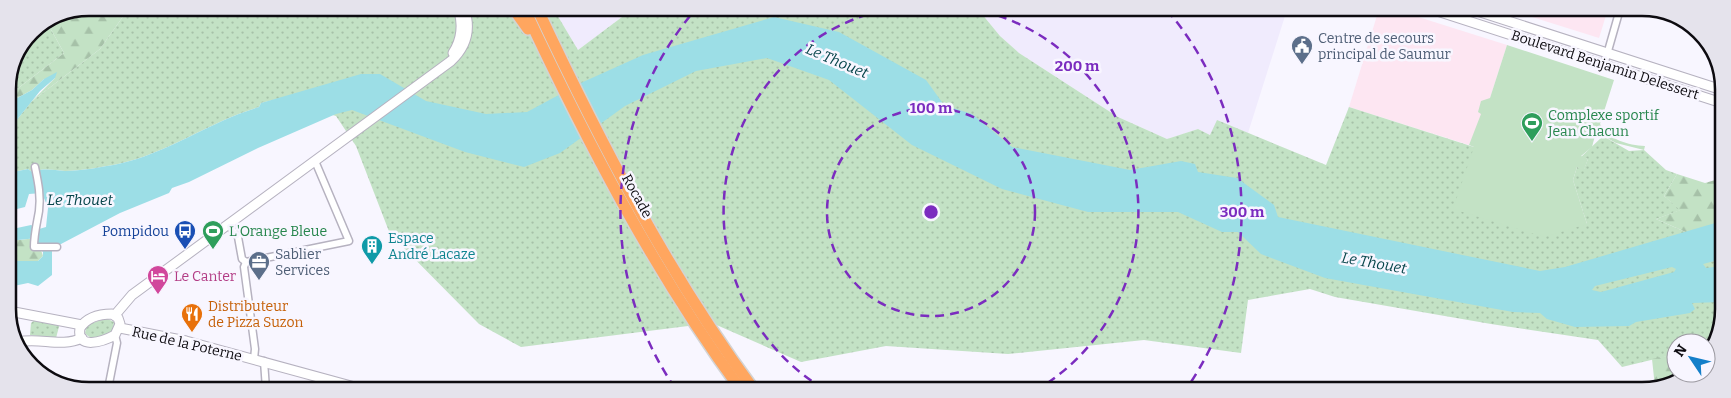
<svg xmlns="http://www.w3.org/2000/svg" width="1731" height="398" font-family="Bitter,serif">
  <style>
    .built { fill: #f0ebfd }
    .education { fill: #fde6f2 }
    .grass { fill: url(#grass-dots) }
    .forest { fill: url(#forest-firs) }
    .green { fill: #c3e2c5 }
    .water { fill: #9cdee6; fill-rule: evenodd }
    .lines { fill: none; stroke-linecap: round; stroke-linejoin: round }
    .street-casing { stroke: #b6b2c0; stroke-width: 9 }
    .secondary-casing { stroke: #b6b2c0; stroke-width: 11 }
    .highway-casing { stroke: #d3d3d4; stroke-width: 14 }
    .street { stroke: #fff; stroke-width: 6 }
    .secondary { stroke: #fff; stroke-width: 9 }
    .highway { stroke: #ffa65f; stroke-width: 11 }
    .ring { fill: none; stroke: #7b2cbf; stroke-width: 2.5; stroke-dasharray: 9 6 }
    .labels { text-anchor: middle; dominant-baseline: central; stroke-width: 5; stroke-linejoin: round; paint-order: stroke }
    .service-label { font-size: 14px; fill: #4e5e75; stroke: #f8f6ff; text-anchor: start }
    .street-label { font-size: 14px; fill: #0d0b10; stroke: #f8f6ff }
    .leisure-label { font-size: 14px; fill: #27864d; stroke: #f8f6ff; text-anchor: start }
    .transit-label { font-size: 14px; fill: #164399; stroke: #f8f6ff; text-anchor: end }
    .culture-label { font-size: 14px; fill: #0d838f; stroke: #f8f6ff; text-anchor: start }
    .hotel-label { font-size: 14px; fill: #b23c85; stroke: #f8f6ff; text-anchor: start }
    .food-label { font-size: 14px; fill: #c56008; stroke: #f8f6ff; text-anchor: start }
    .water-label { font-size: 15px; font-style: italic; fill: #07454b; stroke: #f8f6ff }
    .rim { fill: none; stroke: #0d0b10; stroke-width: 2.5 }
    .centre { fill: #7b2cbf; stroke: #f8f6ff; stroke-width: 2.5 }
    .ring-label { font-size: 15px; text-anchor: middle; font-weight: bold; fill: #7b2cbf; stroke: #f8f6ff; stroke-width: 5; stroke-linejoin: round; paint-order: stroke }
  </style>
  <defs>
    <pattern id="grass-dots" width="8" height="8" patternUnits="userSpaceOnUse" patternTransform="scale(1.25)"><rect width="8" height="8" fill="#c3e2c5"/><path d="M2 2h.1M6 6h.1" fill="none" stroke="#a6c1a8" stroke-width="1.8" stroke-linecap="round"/></pattern>
    <pattern id="forest-firs" width="22" height="20" patternUnits="userSpaceOnUse" patternTransform="scale(1.25)"><rect width="22" height="20" fill="#c3e2c5"/><path d="M5 1l3.5 6h-7zM16 11l3.5 6h-7z" fill="#a6c1a8"/></pattern>
  </defs>
  <rect width="100%" height="100%" fill="#f8f6ff"/>
  <g class="built">
    <polygon points="553,8 634,8 578,50"/>
    <polygon points="977,8 1271,9 1271,12 1285,16 1248,133 1218,121 1210,135 1198,129 1167,139 1118,117 1019,53 1000,36"/>
  </g>
  <g class="education">
    <polygon points="1379,9 1393,9 1507,45 1490,98 1469,145 1349,107"/>
    <polygon points="1506,9 1608,9 1599,38"/>
  </g>
  <g class="grass">
    <path d="M129 8H553L578 50 634 8H977L1000 36 1019 53 1118 117 1167 139 1198 129 1210 135 1217 120 1326 165 1349 107 1474 147 1587 224 1573 180 1577 167 1584 169 1588 159 1581 157 1603 136 1629 151 1644 150 1666 170 1677 174 1664 196 1681 210 1656 219 1722 248V324L1710 345 1706 346V343H1676V354L1622 367 1598 340 1491 324 1335 297 1310 289 1248 300 1241 353 1144 340 1008 354 886 346 801 362 712 323 521 347 479 324 390 234 356 146 336 116 277 99 261 103 259 107C211 121 168 153 118 164 102 167 81 171 65 171 52 170 44 168 32 172L28 169 8 173V131L31 102 100 49Z"/>
    <polygon points="48,24 64,53 8,96 8,84 32,31"/>
    <path d="M106 318 114 322 113 332C104 335 92 343 85 333L87 325Z"/>
    <polygon points="36,319 60,323 56,338 30,335 31,323"/>
  </g>
  <g class="forest">
    <polygon points="89,8 129,8 100,49 31,102 55,78 44,79 32,90 8,103 8,96 64,53 48,24"/>
    <polygon points="1677,174 1705,183 1722,178 1722,248 1656,219 1680,210 1664,196"/>
    <polygon points="37,238 43,256 38,261 9,261 9,241"/>
    <polygon points="1676,354 1676,373 1689,373 1655,387 1652,359"/>
  </g>
  <path class="green" d="M1507 45 1614 80 1600 124C1609 140 1628 145 1645 146L1644 150 1616 143 1596 132 1592 147 1581 156 1588 159 1584 170 1577 167 1573 180 1587 224 1544 237 1453 209 1474 147 1469 145 1481 114 1478 112 1481 101 1490 98Z"/>
  <g class="water">
    <path d="M774 17 839 32 926 80 944 105 972 114 1012 147 1130 170 1181 161 1195 164 1198 172 1237 178 1274 205 1278 217 1540 271 1565 267 1722 221V259L1703 264 1706 268 1722 266V302L1692 303 1695 309 1690 313 1636 322 1629 326 1575 327 1547 319 1540 313 1513 312 1325 278 1261 254 1238 232H1222L1178 212H1088L1002 189 912 145 829 80 767 58 696 71 625 106 560 153 524 167 465 152 352 110 336 114 258 148 189 182 172 188 169 193 120 213 61 244H57L52 250V275L38 286 28 283 9 287V261H38L43 256V252L39 248 37 238 9 241 8 173 28 169 32 172C44 168 52 170 65 171 81 171 102 167 118 164 168 153 211 121 259 107L261 103 361 74H380L426 101 486 114 527 112 583 82 643 55ZM42 193 48 208 46 227 39 229 31 225 17 228 12 214 13 210 25 207 29 194ZM1672 267 1676 269 1674 272 1601 292 1592 290 1595 286Z"/>
    <polygon points="57,72 55,78 40,91 8,131 8,103 32,90 44,79"/>
  </g>
  <g class="lines">
    <g class="street-casing">
      <g id="street">
        <polyline points="1604,65 1620,9"/>
        <path d="M35 167C38 182 41 195 39 211 37 223 34 234 34 247H57"/>
        <polyline points="228,224 238,237 242,259 246,262"/>
        <polyline points="246,262 349,241 315,161"/>
        <polyline points="246,262 244,267 255,349 254,359"/>
        <polyline points="264,361 266,389"/>
        <polyline points="108,389 117,343 115,335"/>
      </g>
    </g>
    <g class="secondary-casing">
      <g id="secondary">
        <polyline points="1431,9 1722,103"/>
        <polyline points="1471,9 1722,90"/>
        <path d="M453 53C462 39 463 23 458 8"/>
        <polyline points="9,311 82,325"/>
        <path d="M112 314 118 318 120 324 115 335C104 341 76 351 80 328 87 317 100 314 112 314Z"/>
        <path d="M115 315 132 295 451 61C467 46 471 28 464 8"/>
        <polyline points="120,328 186,341 362,389"/>
        <path d="M18 342C40 337 61 348 82 338"/>
      </g>
    </g>
    <g class="highway-casing">
      <g id="highway">
        <polyline points="513,8 528,29"/>
        <path d="M524 8C586 140 654 272 741 390"/>
        <path d="M537 8C599 140 667 272 754 390"/>
      </g>
    </g>
    <use href="#street" class="street"/>
    <use href="#secondary" class="secondary"/>
    <use href="#highway" class="highway"/>
  </g>
  <g class="ring">
    <circle cx="931" cy="212" r="104"/>
    <path d="M824 389A207 207 0 0 1 893 8M969 8A207 207 0 0 1 1038 389"/>
    <path d="M675 388A311 311 0 0 1 695 10M1167 10A311 311 0 0 1 1187 388"/>
  </g>
  <defs>
    <g id="civic-pin" transform="scale(1.125)"><path d="M0 17L-7.5 6A9.5 9.5 0 1 1 7.5 6Z" fill="#5c6f8a" stroke="#f8f6ff"/><path d="M-.6-6.5H3V-4.5H.6V-3L4-1V1h2V6H-6V1h2V-1L-.6-3ZM-1.2 2.5V6h2.4V2.5Z" fill="#fff"/></g>
    <g id="stadium-pin" transform="scale(1.125)"><path d="M0 17L-7.5 6A9.5 9.5 0 1 1 7.5 6Z" fill="#2e9e5b" stroke="#f8f6ff"/><path d="M0-5a6.5 5 0 1 0 0 10a6.5 5 0 1 0 0-10ZM-3.5-1.8h7v3.6h-7Z" fill="#fff"/></g>
    <g id="bus-pin" transform="scale(1.125)"><path d="M0 17L-7.5 6A9.5 9.5 0 1 1 7.5 6Z" fill="#1a4fb4" stroke="#f8f6ff"/><path d="M-5-6H5V4H4V6H2V4H-2V6H-4V4H-5ZM-3.5-4V0h7V-4ZM-3.5 1.2v1.5H-2V1.2ZM2 1.2v1.5H3.5V1.2Z" fill="#fff"/></g>
    <g id="building-pin" transform="scale(1.125)"><path d="M0 17L-7.5 6A9.5 9.5 0 1 1 7.5 6Z" fill="#0f9aa8" stroke="#f8f6ff"/><path d="M-4-6H4V6H1V3H-1V6H-4ZM-2.5-4.3h1.7v1.8h-1.7ZM.8-4.3h1.7v1.8H.8ZM-2.5-1h1.7V.8h-1.7ZM.8-1h1.7V.8H.8Z" fill="#fff"/></g>
    <g id="office-pin" transform="scale(1.125)"><path d="M0 17L-7.5 6A9.5 9.5 0 1 1 7.5 6Z" fill="#5c6f8a" stroke="#f8f6ff"/><path d="M-6-3h4V-5.5h4V-3h4V5H-6ZM-1-4.5V-3h2v-1.5ZM-6 0V1H6V0Z" fill="#fff"/></g>
    <g id="hotel-pin" transform="scale(1.125)"><path d="M0 17L-7.5 6A9.5 9.5 0 1 1 7.5 6Z" fill="#d1479c" stroke="#f8f6ff"/><path d="M-6-4.5h1.5V1H6V5H4.5V3h-9V5H-6ZM-4 0a1.8 1.8 0 1 1 3.6 0ZM.5 0V-2.5h3Q6-2.5 6 0Z" fill="#fff"/></g>
    <g id="restaurant-pin" transform="scale(1.125)"><path d="M0 17L-7.5 6A9.5 9.5 0 1 1 7.5 6Z" fill="#e8710a" stroke="#f8f6ff"/><path d="M-5-6h1v4h1v-4h1v4h1v-4h1v5L-1.5 .5V6h-2V.5L-5-1ZM5-6V6H3V1.5H1.5Q1.5-4 5-6Z" fill="#fff"/></g>
  </defs>
  <g fill-rule="evenodd">
    <use href="#civic-pin" x="1302" y="46"/>
    <use href="#stadium-pin" x="1532" y="123"/>
    <use href="#bus-pin" x="185" y="231"/>
    <use href="#stadium-pin" x="213" y="231"/>
    <use href="#building-pin" x="372" y="246"/>
    <use href="#office-pin" x="259" y="262"/>
    <use href="#hotel-pin" x="158" y="276"/>
    <use href="#restaurant-pin" x="192" y="314"/>
  </g>
  <g class="labels">
    <g class="service-label">
      <text x="1318" y="38">Centre de secours<tspan x="1318" dy="16">principal de Saumur</tspan></text>
      <text x="275" y="254">Sablier<tspan x="275" dy="16">Services</tspan></text>
    </g>
    <g class="street-label">
      <text transform="translate(1605 65) rotate(18)">Boulevard Benjamin Delessert</text>
      <text transform="translate(637 196) rotate(61)">Rocade</text>
      <text transform="translate(187 344) rotate(13)">Rue de la Poterne</text>
    </g>
    <g class="leisure-label">
      <text x="1548" y="115">Complexe sportif<tspan x="1548" dy="16">Jean Chacun</tspan></text>
      <text x="229" y="231">L'Orange Bleue</text>
    </g>
    <g class="transit-label">
      <text x="169" y="231">Pompidou</text>
    </g>
    <g class="culture-label">
      <text x="388" y="238">Espace<tspan x="388" dy="16">André Lacaze</tspan></text>
    </g>
    <g class="hotel-label">
      <text x="174" y="276">Le Canter</text>
    </g>
    <g class="food-label">
      <text x="208" y="306">Distributeur<tspan x="208" dy="16">de Pizza Suzon</tspan></text>
    </g>
    <g class="water-label">
      <text transform="translate(837 61) rotate(23)">Le Thouet</text>
      <text x="80" y="200">Le Thouet</text>
      <text transform="translate(1374 263) rotate(10)">Le Thouet</text>
    </g>
  </g>
  <path d="M0 0H1731V398H0ZM89 16H1642A73 73 0 0 1 1715 89V309A73 73 0 0 1 1642 382H89A73 73 0 0 1 16 309V89A73 73 0 0 1 89 16Z" fill="#e5e3ec" fill-rule="evenodd"/>
  <path class="rim" d="M89 16H1642A73 73 0 0 1 1715 89V309A73 73 0 0 1 1642 382H89A73 73 0 0 1 16 309V89A73 73 0 0 1 89 16Z"/>
  <circle cx="931" cy="212" r="8" class="centre"/>
  <g class="ring-label">
    <text x="1077" y="71">200 m</text>
    <text x="931" y="113">100 m</text>
    <text x="1242" y="217">300 m</text>
  </g>
  <g transform="translate(1691 358) rotate(305)"><circle r="24" fill="#f8f6ff" stroke="#9a989f"/>
  <path d="M0-4L9 19L0 12L-9 19Z" fill="#147fc9"/>
  <text y="-8" font-size="14" font-weight="bold" text-anchor="middle" fill="#0d0b10">N</text>
  </g>
</svg>
